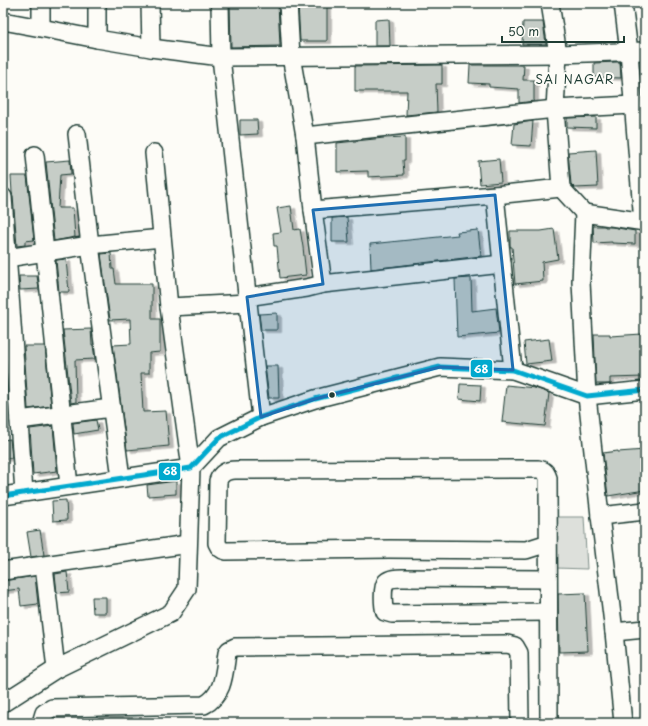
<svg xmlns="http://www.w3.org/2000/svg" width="648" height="726" font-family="'Playpen Sans',sans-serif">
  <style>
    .green { fill: #dde0db; stroke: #7e8e88 }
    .building { fill: #c6cdc7; stroke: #1f3d34; filter: url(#shadow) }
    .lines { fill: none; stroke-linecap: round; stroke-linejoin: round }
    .street-casing { stroke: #1f3d34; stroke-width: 20 }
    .street { stroke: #fdfcf7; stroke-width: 17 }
    .bus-1-casing { stroke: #fdfcf7; stroke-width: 8 }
    .bus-1 { stroke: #00a9ce; stroke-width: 5 }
    .marked { fill: #1f6fb2; fill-opacity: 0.2; stroke: #1f6fb2; stroke-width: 3; stroke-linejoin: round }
    .bus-dot { fill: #1f3d34; stroke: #fdfcf7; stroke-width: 1.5 }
    .labels { text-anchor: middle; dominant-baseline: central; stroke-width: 4; stroke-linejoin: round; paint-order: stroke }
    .neighbourhood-label { font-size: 12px; letter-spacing: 1px; fill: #1f3d34; stroke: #fdfcf7 }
    .line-badge { stroke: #fdfcf7; stroke-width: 1.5 }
    .badge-label { font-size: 11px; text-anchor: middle; font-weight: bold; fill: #fff }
  </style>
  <defs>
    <filter id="shadow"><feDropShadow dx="4.5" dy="2.5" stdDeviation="0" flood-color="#0004"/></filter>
  </defs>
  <rect width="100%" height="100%" fill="#fdfcf7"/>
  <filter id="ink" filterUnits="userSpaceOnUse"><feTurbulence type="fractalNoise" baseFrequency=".025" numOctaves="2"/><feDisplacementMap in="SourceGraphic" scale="8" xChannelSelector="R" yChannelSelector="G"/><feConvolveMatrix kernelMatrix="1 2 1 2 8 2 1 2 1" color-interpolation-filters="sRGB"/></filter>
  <g filter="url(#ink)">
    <polygon class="green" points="557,517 584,517 587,569 556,568"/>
    <g class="building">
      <polygon points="230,3 278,3 280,46 231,47"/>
      <polygon points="298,3 327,3 327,41 300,41"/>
      <polygon points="389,19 390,46 375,46 375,20"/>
      <polygon points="523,22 543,22 546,44 522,44"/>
      <polygon points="616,62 620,62 621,78 594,77 594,63"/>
      <polygon points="442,65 442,84 436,84 437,112 406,115 407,91 355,91 355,66"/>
      <polygon points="470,65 524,65 523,80 534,80 534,101 519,103 519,89 489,87 489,84 469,83"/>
      <polygon points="596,117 596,128 567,127 567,118"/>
      <polygon points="240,120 257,120 258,134 240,135"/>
      <polygon points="533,121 531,146 512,145 514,124"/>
      <polygon points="405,137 405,160 403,160 404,175 368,177 368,171 337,172 337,143 384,138"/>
      <polygon points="596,150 598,187 575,188 571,184 568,152"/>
      <polygon points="499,159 501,182 480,184 478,161"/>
      <polygon points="70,160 71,174 60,175 58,208 73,208 75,237 54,241 46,162"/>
      <polygon points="11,176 27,176 34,240 25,241 25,245 17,246 13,196 12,193"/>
      <polygon points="291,206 294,230 300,229 303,247 306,275 280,278 277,246 274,246 273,233 281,232 277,208"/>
      <polygon points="347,217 349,242 332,242 332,218"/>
      <polygon points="593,226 605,226 605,227 612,227 635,231 635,244 612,243 612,242 594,243"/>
      <polygon points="554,229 558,259 542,262 543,281 515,284 512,247 510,247 510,231 541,231"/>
      <polygon points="478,230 481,256 371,269 370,244 458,235 457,232"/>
      <polygon points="111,253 112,269 114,269 116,284 152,284 152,319 160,319 160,352 149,353 149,373 141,373 143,412 166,411 169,446 127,450 113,345 131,344 130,319 110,320 101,254"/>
      <polygon points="66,259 69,292 59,292 56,260"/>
      <polygon points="19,276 37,276 39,289 20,290"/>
      <polygon points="471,278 472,311 496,308 499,333 457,337 455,279"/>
      <polygon points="277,313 277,330 261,330 259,314"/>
      <polygon points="91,329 92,345 93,345 95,359 75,360 76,402 71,403 63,330"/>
      <polygon points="594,334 610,334 610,336 642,334 644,377 610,378 610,384 596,384"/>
      <polygon points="549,339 552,361 526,364 524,342"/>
      <polygon points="24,346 45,346 51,406 28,409"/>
      <polygon points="265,366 278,366 279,398 269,398"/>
      <polygon points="460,384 481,385 480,401 459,399"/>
      <polygon points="506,385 535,388 549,393 545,426 502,422"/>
      <polygon points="96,420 98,430 74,434 73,423"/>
      <polygon points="53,426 57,471 33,474 30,429"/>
      <polygon points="10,439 12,458 3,459 3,440"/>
      <polygon points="645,450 645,490 608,496 603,453 618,451 618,452"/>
      <polygon points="176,481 176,494 148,496 147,485"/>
      <polygon points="66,500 67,520 53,521 52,501"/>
      <polygon points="40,530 44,555 31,557 27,532"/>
      <polygon points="67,572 69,592 57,593 55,574"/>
      <polygon points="35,576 38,604 21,606 19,589 3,591 3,581"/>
      <polygon points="585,593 588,651 559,652 558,594"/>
      <polygon points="92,597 106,597 106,613 93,613"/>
    </g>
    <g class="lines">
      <g class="street-casing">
        <g id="street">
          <polyline points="41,3 41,28"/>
          <polyline points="97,3 97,39"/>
          <polyline points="150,3 151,48"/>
          <polyline points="220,3 221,57 248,303"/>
          <polyline points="288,3 291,56 305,136 313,210 323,284"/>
          <polyline points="550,3 558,54 555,109 561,188 584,213 645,222"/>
          <polyline points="623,3 629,52 643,222"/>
          <polyline points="3,21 41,28 97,39 151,48 221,57 558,54 645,51"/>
          <polyline points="77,134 90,245 121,478"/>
          <polyline points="305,136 555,109 633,105"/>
          <polyline points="35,155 69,486"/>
          <polyline points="495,195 513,370"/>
          <polyline points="3,197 24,492"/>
          <polyline points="313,210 495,195 561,188"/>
          <polyline points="584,213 581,282 587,396 600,516 614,632 623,723"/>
          <polyline points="7,258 90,245 162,238"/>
          <polyline points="247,297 307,288 323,284 502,264"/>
          <polyline points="169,307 248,303 261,417"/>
          <polyline points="19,420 111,408"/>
          <polyline points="3,496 191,468 219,438 261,417 315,399 440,367 513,370 587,396 645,390"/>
          <polyline points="600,516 645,511"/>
          <path d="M548 543 526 550 390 549 226 551C221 550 219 548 217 543L218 481C221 472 228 470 236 470L538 469C544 470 546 472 548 478 548 560 549 641 549 723"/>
          <polyline points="44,566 56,669"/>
          <polyline points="3,571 188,544"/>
          <path d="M548 579 402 578C397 578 390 578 386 582 382 587 383 606 385 612L392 614 548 612"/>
          <polyline points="614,632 645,629"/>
          <polyline points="3,703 56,669 171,613 187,589 191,468 169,307 154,153"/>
          <path d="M41 723 44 713 52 708 204 705C224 695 224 673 227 653L229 650 235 647 507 644 515 646 519 653 520 723"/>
        </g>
      </g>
      <use href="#street" class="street"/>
      <g class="bus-1-casing">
        <polyline id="bus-1" points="3,496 191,468 219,438 261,417 315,399 440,367 513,370 587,396 645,390"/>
      </g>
      <use href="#bus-1" class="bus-1"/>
    </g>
  </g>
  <path class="marked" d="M495 195 513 370 440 367 315 399 261 417 247 297 323 284 313 210Z"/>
  <circle class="bus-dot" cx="332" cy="395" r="3.5"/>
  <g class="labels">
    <g class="neighbourhood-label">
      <text x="575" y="79">SAI NAGAR</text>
    </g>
  </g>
  <g class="line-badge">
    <rect x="470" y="359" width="23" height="19" rx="4" fill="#00a9ce"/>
    <rect x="158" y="462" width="23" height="19" rx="4" fill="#00a9ce"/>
  </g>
  <g class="badge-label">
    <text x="481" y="373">68</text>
    <text x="170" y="475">68</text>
  </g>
  <rect width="648" height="726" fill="none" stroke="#fdfcf7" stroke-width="16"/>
  <rect x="8" y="8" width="632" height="710" fill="none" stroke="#1f3d34" stroke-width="1.5" filter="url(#ink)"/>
  <path d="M502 36v6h122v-6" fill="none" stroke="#1f3d34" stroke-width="2"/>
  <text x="508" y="36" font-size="12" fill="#1f3d34" stroke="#fdfcf7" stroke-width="3" paint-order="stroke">50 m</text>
</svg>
